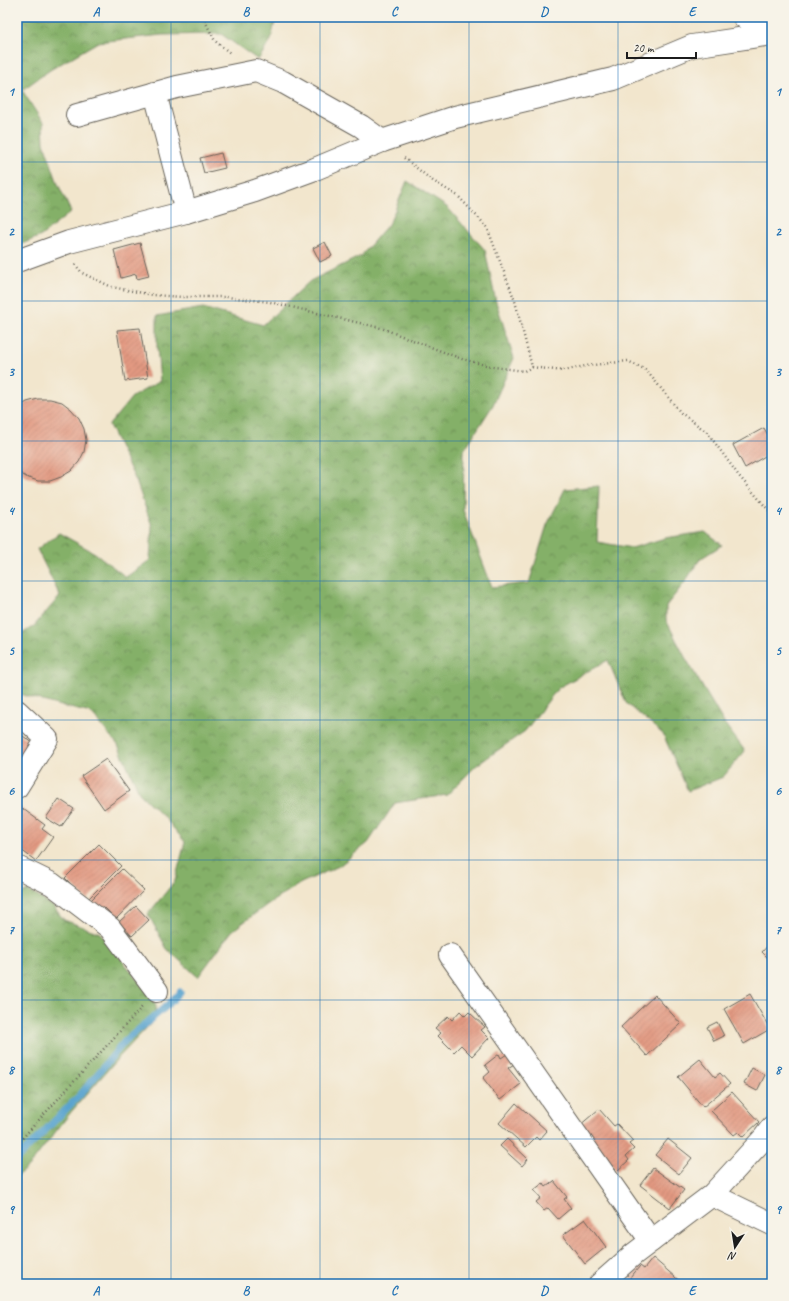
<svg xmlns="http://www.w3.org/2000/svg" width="789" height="1301" font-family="Caveat,sans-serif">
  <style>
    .forest { fill: url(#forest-crowns); stroke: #506642 }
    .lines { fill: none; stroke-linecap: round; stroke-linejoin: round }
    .stream { stroke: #56a2ce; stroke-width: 7 }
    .building { fill: url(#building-hatch) }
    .minor-casing { stroke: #67635a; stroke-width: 24 }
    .path { stroke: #67635a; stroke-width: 2.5; stroke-dasharray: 1 3; stroke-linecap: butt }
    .minor { stroke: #fff; stroke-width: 22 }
    .grid { fill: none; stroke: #1f6fb2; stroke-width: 1; stroke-opacity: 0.55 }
    .neatline { fill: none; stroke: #1f6fb2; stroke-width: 1.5 }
    .grid-label { font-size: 13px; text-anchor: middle; font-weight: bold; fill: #1f6fb2 }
  </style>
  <defs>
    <pattern id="forest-crowns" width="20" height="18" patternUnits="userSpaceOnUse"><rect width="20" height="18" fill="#84b068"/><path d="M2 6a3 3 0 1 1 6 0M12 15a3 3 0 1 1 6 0" fill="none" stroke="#6b8e55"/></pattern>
    <pattern id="building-hatch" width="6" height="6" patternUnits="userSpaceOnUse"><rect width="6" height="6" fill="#e29981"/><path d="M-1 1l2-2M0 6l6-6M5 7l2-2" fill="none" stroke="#c1836f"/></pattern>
  </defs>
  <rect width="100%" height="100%" fill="#f7f3e8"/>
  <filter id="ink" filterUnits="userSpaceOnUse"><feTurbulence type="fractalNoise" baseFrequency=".025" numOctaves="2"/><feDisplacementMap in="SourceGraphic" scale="8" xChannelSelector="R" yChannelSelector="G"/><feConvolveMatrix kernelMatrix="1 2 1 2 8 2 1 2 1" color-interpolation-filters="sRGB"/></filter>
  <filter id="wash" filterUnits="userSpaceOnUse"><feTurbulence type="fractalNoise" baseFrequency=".012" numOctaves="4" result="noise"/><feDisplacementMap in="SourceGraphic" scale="16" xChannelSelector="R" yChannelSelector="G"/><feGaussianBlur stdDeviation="0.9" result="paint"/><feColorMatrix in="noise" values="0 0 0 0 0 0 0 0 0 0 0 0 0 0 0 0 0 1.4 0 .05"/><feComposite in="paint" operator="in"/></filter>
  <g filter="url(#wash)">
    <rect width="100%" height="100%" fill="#f2e6cd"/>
    <g class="forest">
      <polygon points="17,17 276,17 271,40 258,60 221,34 162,35 98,42 50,70 22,90 43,123 44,143 58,184 71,212 41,236 17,246"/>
      <polygon points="407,181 447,207 485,250 496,302 514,358 493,405 464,450 463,510 492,587 529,583 547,525 565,489 599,486 597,542 632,548 665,538 705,532 722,545 700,559 685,582 666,606 666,620 685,657 724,723 745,751 723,777 688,791 663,734 626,703 608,660 558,688 525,731 477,765 447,795 395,803 368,843 339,866 301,883 268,904 232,931 198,977 167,949 148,914 175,881 185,842 166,819 140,794 118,745 91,713 53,704 17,693 17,637 34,626 60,596 37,549 59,533 95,553 126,577 150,560 152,526 136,481 109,425 132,397 160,381 157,347 157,316 203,308 263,325 310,281 361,256 390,222"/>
      <polygon points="28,891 53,906 64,920 100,933 148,992 156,1005 154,1020 118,1058 71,1112 29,1166 17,1176 17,896"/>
    </g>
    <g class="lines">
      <polyline class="stream" points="17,1159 80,1095 125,1041 169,1004 180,992"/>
    </g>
    <g id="blocks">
      <g class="building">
        <polygon points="221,153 225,168 204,173 200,158"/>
        <polygon points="325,242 332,256 320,262 313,248"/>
        <polygon points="140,243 149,276 137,279 136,274 121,278 114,250"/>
        <polygon points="140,328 148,378 125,381 117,330"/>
        <polygon points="38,399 50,399 62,402 71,409 79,418 84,429 86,440 84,452 79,462 71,471 61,477 50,481 38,481 26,477 17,471 17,408 27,402"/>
        <polygon points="764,428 772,442 772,452 745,468 733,445"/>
        <polygon points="17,732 33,743 24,757 17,753"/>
        <polygon points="106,759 129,791 104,809 81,776"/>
        <polygon points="59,799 74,809 61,827 46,818"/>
        <polygon points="19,806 45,825 42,829 53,837 36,861 17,847 17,808"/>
        <polygon points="99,844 121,866 87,900 65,878"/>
        <polygon points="122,869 144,890 116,919 105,908 102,911 91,900"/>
        <polygon points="136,906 149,920 132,936 119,922"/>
        <polygon points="772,941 772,962 762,952"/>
        <polygon points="750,994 770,1029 744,1044 724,1009"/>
        <polygon points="655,995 681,1024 647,1056 621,1027"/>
        <polygon points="460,1011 465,1016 469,1012 485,1027 481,1030 489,1038 472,1056 461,1045 454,1052 438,1036 441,1033 435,1028 448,1016 452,1020"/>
        <polygon points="717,1022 724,1036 714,1041 707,1027"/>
        <polygon points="499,1054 501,1058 507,1054 514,1064 508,1068 521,1084 500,1100 483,1078 490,1072 485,1065"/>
        <polygon points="700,1059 715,1077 720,1073 730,1084 703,1107 678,1077"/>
        <polygon points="752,1068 765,1075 757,1091 744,1084"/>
        <polygon points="732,1092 759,1122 743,1137 738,1132 734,1135 711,1111"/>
        <polygon points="516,1103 547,1131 539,1140 536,1137 526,1147 499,1123"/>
        <polygon points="599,1109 614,1126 617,1124 633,1141 629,1144 634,1149 626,1156 629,1160 617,1171 585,1137 579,1126"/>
        <polygon points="507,1139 528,1159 522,1166 500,1146"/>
        <polygon points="668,1139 692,1158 679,1174 655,1155"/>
        <polygon points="653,1168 684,1190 670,1208 640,1185"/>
        <polygon points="554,1181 567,1197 564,1199 571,1208 558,1219 548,1208 544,1211 536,1202 541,1198 534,1190 543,1183 546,1187"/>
        <polygon points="585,1219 606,1247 585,1264 563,1235"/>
        <polygon points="653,1258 683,1284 633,1284 634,1282 630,1278 640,1266 644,1269"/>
      </g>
    </g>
  </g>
  <g filter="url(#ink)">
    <use href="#blocks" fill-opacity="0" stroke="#67635a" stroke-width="1"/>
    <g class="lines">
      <g class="minor-casing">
        <g id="minor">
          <polyline points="744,17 768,34"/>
          <polyline points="155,93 186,212"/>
          <polyline points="77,115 177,87 256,71 283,82 361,126 382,141"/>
          <polyline points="17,261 69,242 186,212 255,191 315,169 382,141 455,117 613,79 692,46 772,34"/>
          <polyline points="17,711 47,739 17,787"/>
          <polyline points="17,867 52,884 110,928 157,991"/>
          <polyline points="450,955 651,1241"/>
          <polyline points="712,1195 772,1224"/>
          <polyline points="600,1284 634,1254 712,1195 764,1138 772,1127"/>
        </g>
      </g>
      <g class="path">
        <polyline points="203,17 215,41 230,53"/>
        <polyline points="404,158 433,181 458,196 487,227 515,301 532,367 563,371 585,366 628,361 646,370 681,413 707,432 739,476 772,514"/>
        <polyline points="75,264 82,273 112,287 153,295 184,297 227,297 270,302 381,328 462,359 494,367 524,371 532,367"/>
        <polyline points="17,1144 142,1007"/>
      </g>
      <use href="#minor" class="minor"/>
    </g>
  </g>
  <path class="grid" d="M171 17V1284M320 17V1284M469 17V1284M618 17V1284M17 162H772M17 301H772M17 441H772M17 581H772M17 720H772M17 860H772M17 1000H772M17 1139H772"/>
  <rect width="789" height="1301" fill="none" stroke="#f7f3e8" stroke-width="44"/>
  <g transform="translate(735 1247) rotate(192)" stroke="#f7f3e8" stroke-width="3" paint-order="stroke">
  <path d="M0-3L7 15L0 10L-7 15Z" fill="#1c1c1c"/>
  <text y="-6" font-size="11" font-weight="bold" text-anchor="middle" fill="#1c1c1c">N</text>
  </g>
  <path d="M627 52v6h69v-6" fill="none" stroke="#1c1c1c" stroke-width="2"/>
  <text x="633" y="52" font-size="12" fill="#1c1c1c" stroke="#f7f3e8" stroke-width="3" paint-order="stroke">20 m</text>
  <rect x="22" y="22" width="745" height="1257" class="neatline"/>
  <g class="grid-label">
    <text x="96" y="16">A</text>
    <text x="246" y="16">B</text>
    <text x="394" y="16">C</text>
    <text x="544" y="16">D</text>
    <text x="692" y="16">E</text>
    <text x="11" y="96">1</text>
    <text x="778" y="96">1</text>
    <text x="11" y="236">2</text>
    <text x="778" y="236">2</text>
    <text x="11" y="376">3</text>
    <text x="778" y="376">3</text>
    <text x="11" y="515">4</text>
    <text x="778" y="515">4</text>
    <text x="11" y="655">5</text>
    <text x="778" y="655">5</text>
    <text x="11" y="795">6</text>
    <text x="778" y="795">6</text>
    <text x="11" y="934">7</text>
    <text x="778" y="934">7</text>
    <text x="11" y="1074">8</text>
    <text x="778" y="1074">8</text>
    <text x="11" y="1214">9</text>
    <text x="778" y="1214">9</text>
    <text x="96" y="1295">A</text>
    <text x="246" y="1295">B</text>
    <text x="394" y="1295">C</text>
    <text x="544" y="1295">D</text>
    <text x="692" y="1295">E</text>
  </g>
</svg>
